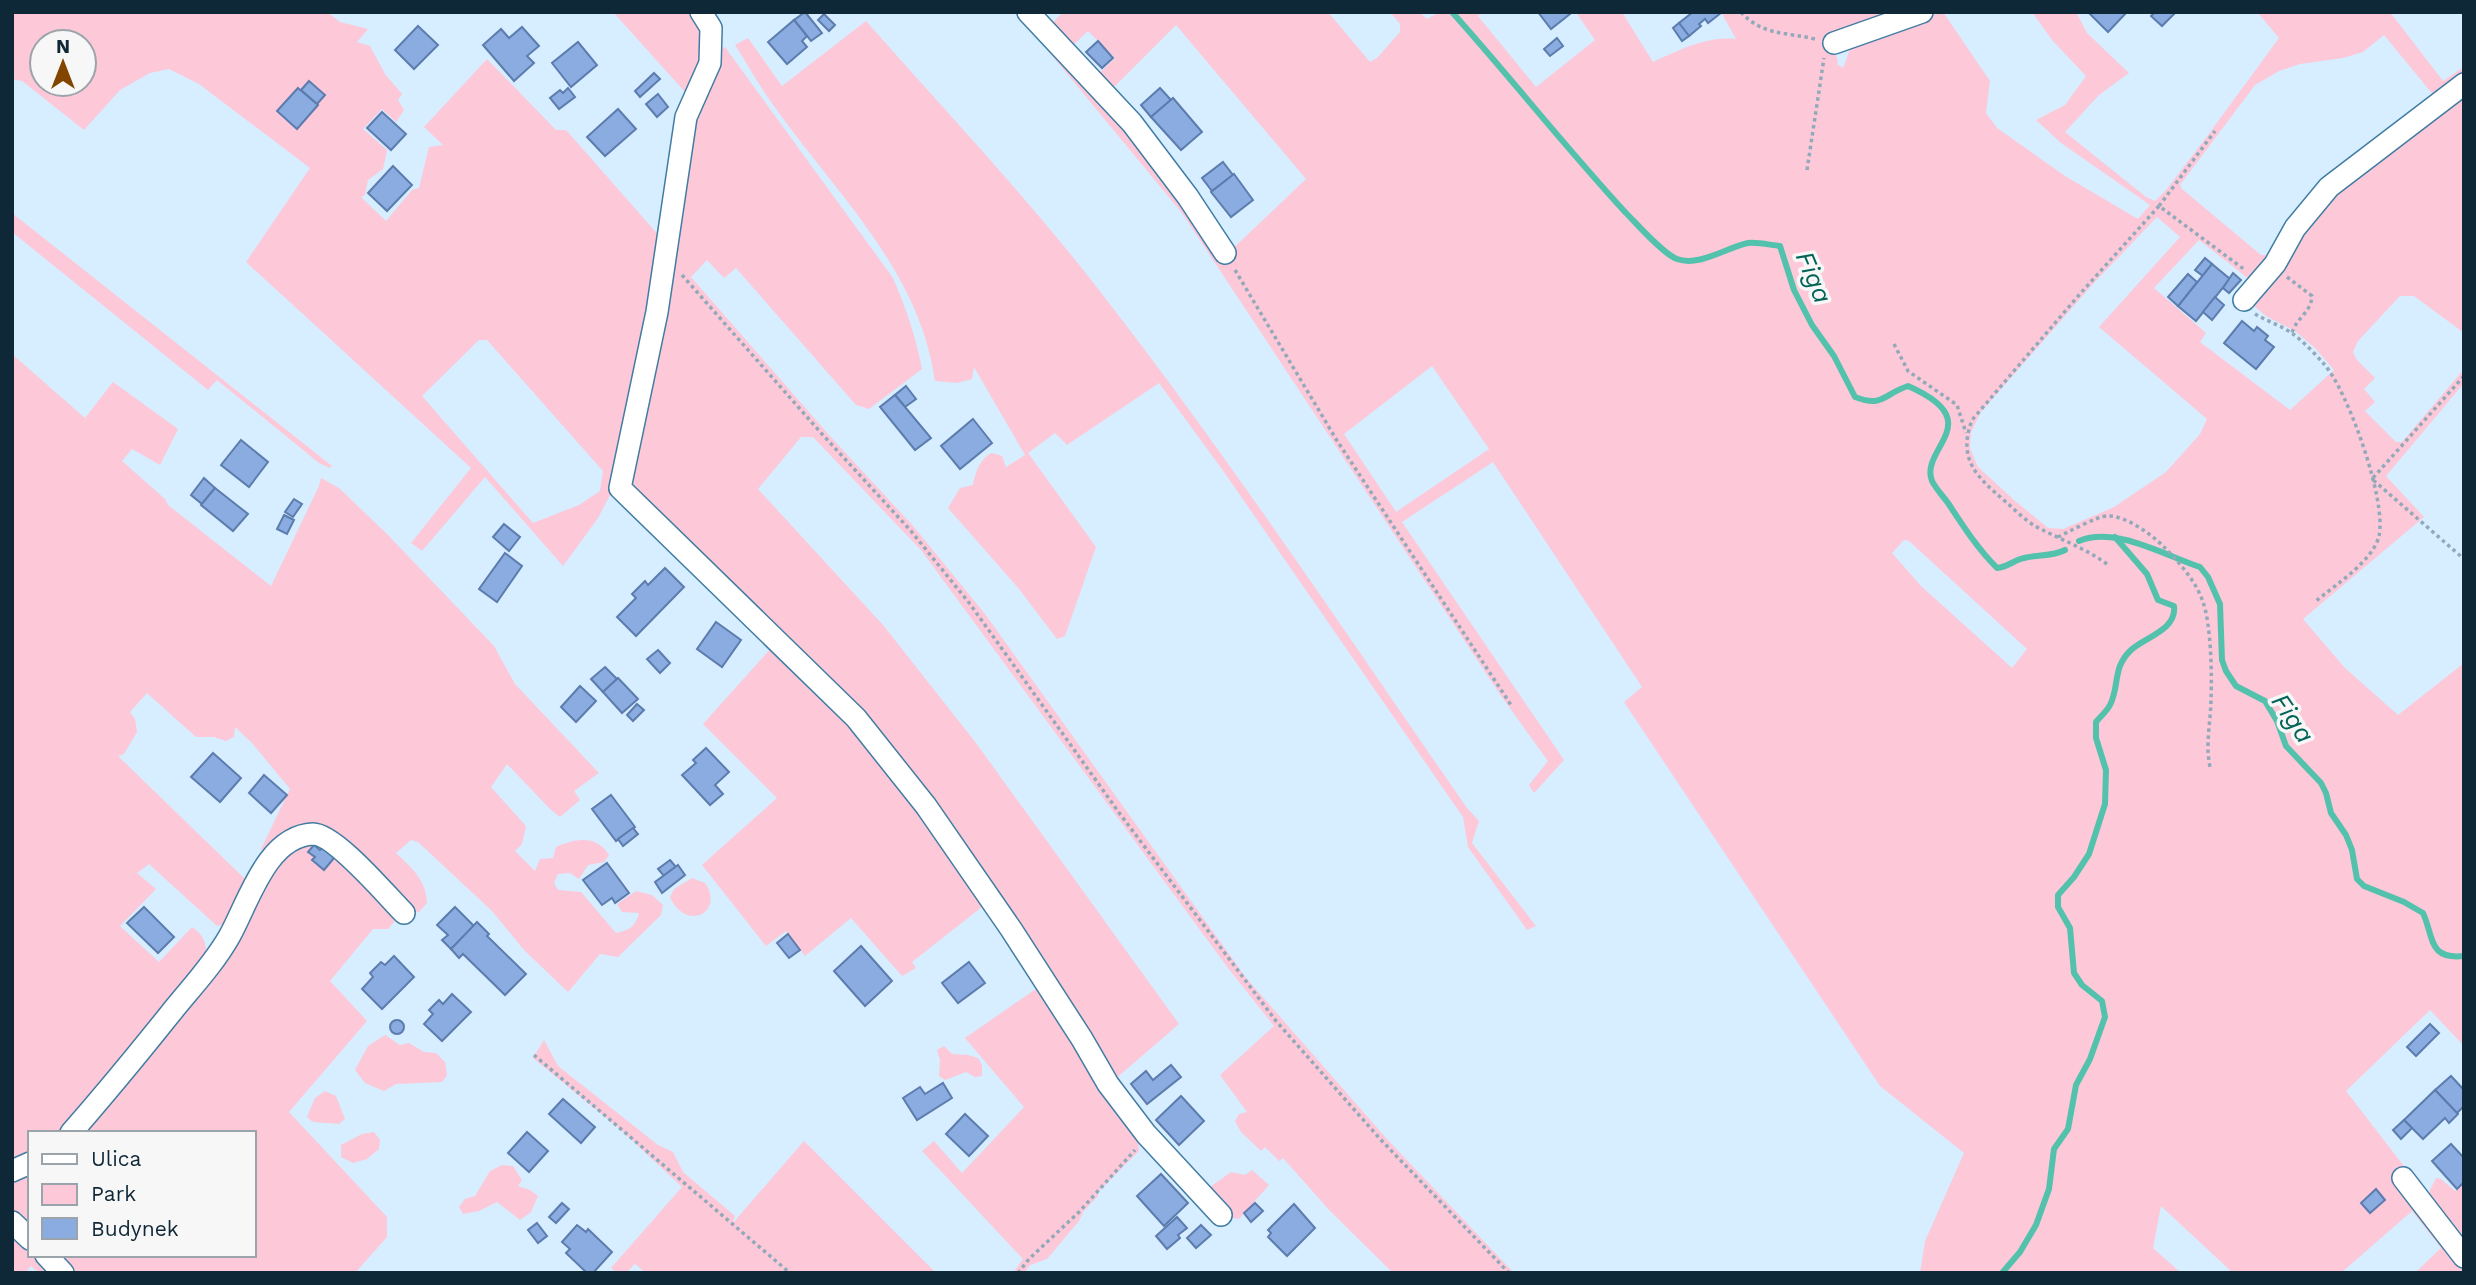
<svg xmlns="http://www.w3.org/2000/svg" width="2476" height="1285" font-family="'Work Sans',sans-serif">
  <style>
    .green { fill: #fdc8d8; fill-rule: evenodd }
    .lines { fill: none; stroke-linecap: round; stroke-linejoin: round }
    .stream { stroke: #53c2ad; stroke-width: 6 }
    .building { fill: #8aace1; stroke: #5c7cae; stroke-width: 2 }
    .minor-casing { stroke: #417ca2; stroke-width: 24 }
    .path { stroke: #91a9b9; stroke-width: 3.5; stroke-dasharray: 3.5 3.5; stroke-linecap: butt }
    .minor { stroke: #fff; stroke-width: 21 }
    .labels { text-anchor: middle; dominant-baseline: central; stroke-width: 7; stroke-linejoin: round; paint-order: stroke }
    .water-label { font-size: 26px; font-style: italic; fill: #016356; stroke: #f7f7f7 }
  </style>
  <rect width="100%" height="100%" fill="#d6eeff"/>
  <g class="green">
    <path d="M12 12H327L340 22 368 29 357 42 370 46 385 74 402 94 398 100 404 110 396 122 382 109 363 129 387 150 383 169 368 180 365 195 361 197 386 221 412 190 419 188 429 147 443 145 424 127 487 59 556 130H566L662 239 611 493 598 518 563 566 485 477 422 551 411 543 471 468 246 262 310 168 199 84 169 69 150 73 120 90 84 130 22 81 12 79ZM42 42H84V84H42ZM479 340H487L603 471 600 491 579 505 533 523 422 396Z"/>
    <polygon points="613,12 697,12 702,21 701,65 686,93"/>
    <path d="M1063 12H1328L1370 62 1377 58 1400 32V24L1390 12H1419L1427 19 1440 12H1483L1478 16 1536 87 1595 40 1577 14 1579 12H1622L1653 62C1680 50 1706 36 1736 39L1721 12H1903L1834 49 1838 62 1837 64 1843 68 1853 41 1943 12 1990 81 1986 113 1997 128 2065 176 2138 219 2150 205 2061 143 2036 120 2065 105 2086 76 2052 40 2032 12H2076L2087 33 2129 73 2099 95 2065 132 2146 197 2155 201 2166 190 2205 139 2279 38 2257 12H2390L2443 81 2464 67V76L2435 97 2384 35 2363 52 2343 58 2300 64 2279 71 2255 85 2180 185 2182 189 2261 255H2272L2254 283 2199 240 2154 288 2206 333 2200 342 2290 410 2334 370 2315 348 2295 331 2266 316 2254 306 2253 298 2320 209 2464 87V333L2414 296H2400L2358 341 2353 352 2357 360 2375 378 2364 389 2375 402 2365 411 2396 442H2402L2464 369V383L2386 476 2424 517 2303 619 2345 668 2398 715 2464 663V1046L2430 1010 2346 1091 2430 1200V1190L2436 1178 2441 1179 2455 1191 2464 1184V1235L2455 1231 2464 1244V1269L2462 1273H2415L2441 1248 2412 1211 2341 1273H2233L2161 1206 2153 1248 2181 1273H1920L1925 1241 1964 1153 1880 1086 1624 702 1642 687 1493 462 1402 522 1564 760 1534 793 1529 785 1548 761 1499 693 1182 213 1026 24 1149 155 1223 258 1306 179 1176 25 1113 88 1093 79 1115 58 1088 31 1067 51 1046 29ZM2157 217 2180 237 2099 327 2207 419 2200 434 2166 472 2114 507 2063 529 2048 528 2014 500 1978 467 1970 448 1971 432 1981 412 2093 284ZM1432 366 1489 449 1396 512 1344 434ZM1904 540 1909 541 2027 649 2012 668 1921 586 1892 553Z"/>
    <path d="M866 21C942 107 1021 191 1092 281 1225 451 1344 631 1467 808L1479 821 1472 843 1536 926 1527 930 1468 847 1463 817 1224 472 1159 383 1067 445 1055 433 1028 453 1096 547 1065 636 1057 639 1019 589 948 508 960 488 973 485C975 473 981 457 992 453L1002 456 1006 467 1025 455 974 367 972 379 957 383 935 381C919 267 831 189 769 99 757 82 747 63 735 45L748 38 782 86Z"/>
    <path d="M725 47 893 278C906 308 916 337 922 369L869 409 856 405 736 268 724 278 707 260 691 277 829 435 914 527 985 614 1247 979 1386 1138 1514 1273H1393L1330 1211 1283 1158 1279 1161 1265 1147 1261 1151 1241 1132 1235 1121 1239 1114 1247 1112 1220 1075 1274 1026 1228 968 921 550 813 437H801L758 489 883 625 976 743 1179 1024 1113 1081 931 805 627 481 680 163 715 52Z"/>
    <polygon points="12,213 332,466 330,468 319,463 217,380 208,390 12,232"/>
    <path d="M12 354 85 418 113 382 178 429 160 465 132 449 122 461 165 499 168 505 271 586 319 486 321 478 339 488 388 535 494 646 515 684 599 773 574 791 580 800 560 817 551 810 507 764 491 787 526 826 522 844 515 851 535 871 540 859 553 858 556 847C576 838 597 835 609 855L604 862 588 865 579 879 570 873 558 874 554 883 558 890 581 892 616 933C630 930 635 927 639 913L622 912 617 904 636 891 652 895 663 905 661 915 618 957 600 954 568 992 524 950 492 911 418 842 411 840 396 853C412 868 426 880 427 903L419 912 408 910 330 832 264 853 261 849 290 789 252 743 235 727 234 737 226 741 214 737H196L147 693 130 712 135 719 137 732 124 754 118 756 245 879 250 882 225 924 217 926 149 864 137 873 156 889 120 926 159 962 192 927C204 935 206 943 207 957L63 1133H30V1158L12 1164Z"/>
    <polygon points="772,647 854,727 987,903 912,962 916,968 902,976 851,918 805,956 786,931 766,946 702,865 777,798 703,724"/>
    <polygon points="316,840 399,916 388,929 373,929 330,981 367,1021 289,1112 387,1217 387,1237 355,1273 71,1273 54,1255 254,1255 254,1133 77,1133 276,858"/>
    <path d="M692 878 705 883C725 912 686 933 670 897L674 889Z"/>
    <polygon points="1040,986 1136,1127 1139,1151 1097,1193 1098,1196 1083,1212 1079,1221 1047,1259 1030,1265 1024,1273 1013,1273 1023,1259 922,1151 934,1141 962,1173 1024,1107 965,1038"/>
    <polygon points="385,1035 400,1045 409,1043 424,1052 436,1053 445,1062 447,1075 442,1082 396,1084 384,1091 365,1083 355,1070 368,1046"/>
    <polygon points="544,1040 558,1066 658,1145 673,1152 683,1172 735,1216 732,1224 804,1141 936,1273 646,1273 635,1264 626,1273 617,1273 611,1268 682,1187 620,1129 533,1058"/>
    <polygon points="944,1046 952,1054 968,1055 978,1058 982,1065 982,1076 975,1077 966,1072 945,1080 939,1076 940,1060 937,1050"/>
    <polygon points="325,1091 336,1096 345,1119 339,1124 313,1122 307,1117 315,1098"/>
    <polygon points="374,1132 380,1140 379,1149 367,1159 353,1163 341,1157 341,1145 362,1134"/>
    <polygon points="502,1165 513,1166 522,1180 518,1186 530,1190 538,1196 531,1212 520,1220 497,1202 479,1211 463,1214 459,1207 465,1199 475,1196 490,1171"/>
    <polygon points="30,1169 30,1231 12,1213 12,1177"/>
    <polygon points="1252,1170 1269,1185 1239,1219 1233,1218 1228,1210 1208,1193 1210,1187 1231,1172 1245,1175"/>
    <polygon points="12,1224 30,1244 30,1255 40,1255 57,1273 39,1273 31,1266 25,1273 12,1273"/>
  </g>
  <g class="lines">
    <g class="stream">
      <path d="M1452 12C1511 78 1566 148 1626 213 1637 224 1663 254 1677 259 1699 267 1725 248 1748 243 1758 242 1770 245 1780 246L1794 290 1812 325 1834 356 1855 397C1884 408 1883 394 1908 386 1990 422 1919 448 1932 481 1936 489 1943 496 1948 503 1963 526 1978 549 1997 568 2008 567 2014 560 2024 558 2039 554 2051 557 2065 550"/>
      <path d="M2079 541C2115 526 2164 555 2200 567L2208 577 2220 604 2222 660 2226 671 2236 686 2265 701 2277 721 2286 746 2321 783 2326 793 2331 813 2346 835 2352 850 2357 879 2364 886 2404 902 2423 913C2434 937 2428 960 2464 956"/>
      <path d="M2002 1273 2020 1252 2036 1225 2049 1189 2054 1149 2068 1129 2076 1085 2090 1059 2105 1017 2102 1001 2082 985 2074 973 2070 928 2058 907V895L2074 877 2089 854 2105 804 2106 770 2096 738V722C2101 716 2107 711 2110 705 2120 685 2112 668 2131 650 2145 637 2177 630 2174 606L2158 600 2147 574 2115 537"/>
    </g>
  </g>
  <g class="building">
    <polygon points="805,12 822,33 811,41 794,20"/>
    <polygon points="1538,12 1569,12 1570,14 1551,29"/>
    <polygon points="1693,12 1720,12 1721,13 1708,23 1705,19 1699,24 1701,26 1689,36 1679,23"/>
    <polygon points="2088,12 2127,12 2108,32"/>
    <polygon points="2155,12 2176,12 2162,26 2151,16"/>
    <polygon points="824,14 835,25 829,31 818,20"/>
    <polygon points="794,20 807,36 802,41 807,47 787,64 768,42"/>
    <polygon points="1679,23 1689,36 1682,41 1673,28"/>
    <polygon points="418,26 438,45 414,69 395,50"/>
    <polygon points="522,27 539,46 527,56 534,63 514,81 483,45 501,29 509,38"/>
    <polygon points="1557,38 1563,46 1550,56 1544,49"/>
    <polygon points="1098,41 1113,58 1102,68 1086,52"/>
    <polygon points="578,42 597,65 571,87 552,63"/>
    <polygon points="654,73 660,79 640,97 635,91"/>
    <polygon points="309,81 325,95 317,104 301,90"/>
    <polygon points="298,88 318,105 297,129 277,111"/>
    <polygon points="568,88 575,97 559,109 550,98 560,90 563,93"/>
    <polygon points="1160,88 1171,100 1151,117 1141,105"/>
    <polygon points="658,94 668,107 657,117 646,104"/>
    <polygon points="1173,98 1202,132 1181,150 1151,117"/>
    <polygon points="618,109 636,129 605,156 587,137"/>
    <polygon points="382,112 406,134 391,150 367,128"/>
    <polygon points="1223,162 1233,175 1212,191 1202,178"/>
    <polygon points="393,166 412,185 387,211 368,193"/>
    <polygon points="1234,174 1253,200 1231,217 1211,192"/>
    <polygon points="2205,258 2212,264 2203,276 2195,270"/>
    <polygon points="2212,264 2230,279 2196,321 2178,306"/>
    <polygon points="2233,273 2241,280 2229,293 2223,288"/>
    <polygon points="2188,274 2197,282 2178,306 2168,297"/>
    <polygon points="2215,297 2224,305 2212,320 2203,312"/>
    <polygon points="2242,321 2254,331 2257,327 2268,336 2265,340 2274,347 2256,369 2224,343"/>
    <polygon points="906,386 916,399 905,407 895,395"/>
    <polygon points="895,395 931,438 915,450 880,407"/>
    <polygon points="973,419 992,443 960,469 941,446"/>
    <polygon points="241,440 268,462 249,487 221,465"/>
    <polygon points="204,478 215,488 202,504 191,495"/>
    <polygon points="215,488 248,514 233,531 201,505"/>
    <polygon points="294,499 302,504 293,517 285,512"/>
    <polygon points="284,515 294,520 287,534 277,529"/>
    <polygon points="504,524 520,537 509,551 493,537"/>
    <polygon points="505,553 522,566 497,602 479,589"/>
    <polygon points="665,568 684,587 636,636 617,617 636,598 632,594 645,581 648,585"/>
    <polygon points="716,622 741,640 722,667 697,649"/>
    <polygon points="658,650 670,663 660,673 647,659"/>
    <polygon points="605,667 617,679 603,692 591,679"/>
    <polygon points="618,678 638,699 622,713 603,692"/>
    <polygon points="580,686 596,701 576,722 561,707"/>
    <polygon points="637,704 644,710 633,721 627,715"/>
    <polygon points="706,748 729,772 715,785 723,794 710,805 682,775 696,763 693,760"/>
    <polygon points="213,753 241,778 220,802 191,777"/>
    <polygon points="264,775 287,795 271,813 249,793"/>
    <polygon points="611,795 635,827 616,841 592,809"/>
    <polygon points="633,828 638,834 623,846 618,839"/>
    <polygon points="314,845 320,850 323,848 334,858 324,870 312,860 315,857 308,852"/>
    <polygon points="670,860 676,867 664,876 658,869"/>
    <polygon points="607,863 629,893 615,903 612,898 602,905 583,880"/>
    <polygon points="678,865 685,875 662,893 655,882"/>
    <polygon points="144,907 174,937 158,953 127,923"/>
    <polygon points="455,907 474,926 451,949 442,940 448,935 437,925"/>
    <polygon points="477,922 489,934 487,936 526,974 505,995 463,954 459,958 451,949"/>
    <polygon points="788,934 800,950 789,958 777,943"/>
    <polygon points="861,946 892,981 865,1006 834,971"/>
    <polygon points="394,956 414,977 382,1009 362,989 373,977 370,973 381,962 385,965"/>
    <polygon points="969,962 985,983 958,1003 942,983"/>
    <polygon points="452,994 471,1012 442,1041 424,1024 433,1014 429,1010 439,1000 443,1004"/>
    <circle cx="397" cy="1027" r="7"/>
    <polygon points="2430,1024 2439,1033 2416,1056 2407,1047"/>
    <polygon points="1171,1065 1181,1077 1147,1104 1131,1084 1146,1071 1153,1080"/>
    <polygon points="2451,1076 2464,1090 2464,1106 2457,1113 2435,1090"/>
    <polygon points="943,1083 952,1098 917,1120 903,1098 920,1087 925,1094"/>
    <polygon points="2435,1090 2458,1114 2449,1123 2445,1118 2423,1139 2404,1120"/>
    <polygon points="1181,1096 1204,1121 1179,1145 1156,1120"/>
    <polygon points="563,1099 595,1127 581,1143 549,1114"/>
    <polygon points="965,1114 988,1136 969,1156 946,1134"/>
    <polygon points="2404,1120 2412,1128 2401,1139 2393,1130"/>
    <polygon points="527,1132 548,1151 529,1172 508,1153"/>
    <polygon points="2451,1144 2464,1158 2464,1182 2457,1189 2432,1161"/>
    <polygon points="1161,1174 1188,1203 1164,1226 1137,1196"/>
    <polygon points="2376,1189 2385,1200 2370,1213 2361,1203"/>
    <polygon points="562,1203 569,1209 556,1223 549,1217"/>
    <polygon points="1255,1203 1263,1211 1251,1222 1244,1213"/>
    <polygon points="1294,1204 1315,1228 1287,1256 1268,1237 1271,1233 1268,1230"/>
    <polygon points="1177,1217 1187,1228 1178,1235 1180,1238 1167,1249 1156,1236"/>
    <polygon points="537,1223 547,1236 538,1243 528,1230"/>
    <polygon points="577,1225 586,1232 588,1229 612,1252 593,1273 587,1273 566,1253 570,1249 562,1242"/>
    <polygon points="1201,1225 1211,1235 1196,1248 1187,1238"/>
  </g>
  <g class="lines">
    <g class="minor-casing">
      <g id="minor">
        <polyline points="701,12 711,28 710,63 686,117 657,312 620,488 856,718 926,806 1011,929 1082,1039 1108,1084 1146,1134 1221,1215"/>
        <polyline points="1028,12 1132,123 1188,197 1225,253"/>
        <polyline points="1834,43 1922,12"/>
        <polyline points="2244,300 2275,264 2295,228 2329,187 2464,84"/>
        <path d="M71 1133C105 1094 138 1054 170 1014 190 989 213 965 229 937 248 904 266 836 313 834 335 834 387 896 404 913"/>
        <polyline points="12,1171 30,1163"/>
        <polyline points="2403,1178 2464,1257"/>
        <polyline points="12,1222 30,1239"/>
        <polyline points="46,1255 63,1273"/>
      </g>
    </g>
    <g class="path">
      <path d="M1741 12C1762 36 1787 32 1815 39"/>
      <polyline points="1807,170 1824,58"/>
      <polyline points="2159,206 2215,131"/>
      <polyline points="1235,270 1336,439 1511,705"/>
      <polyline points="682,275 822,434 911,531 970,604 1120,814 1276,1021 1381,1140 1509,1273"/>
      <path d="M2287 277 2312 296C2311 313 2296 318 2292 333"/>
      <path d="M2255 314C2267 321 2282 326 2293 334 2304 342 2315 354 2324 364 2348 391 2387 501 2379 536 2373 561 2335 585 2316 601"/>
      <polyline points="1894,344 1908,371 1957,405 1966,433"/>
      <polyline points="2464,376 2372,479 2464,559"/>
      <path d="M2058 537C2068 532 2098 516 2107 516 2125 515 2151 534 2163 546 2178 561 2196 581 2203 602 2211 624 2212 674 2211 698 2211 721 2205 744 2210 767"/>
      <path d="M2107 564C2085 548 2059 539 2035 526 2025 520 2015 510 2006 502 1977 477 1957 460 1972 420L2079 295 2159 206 2245 270"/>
      <polyline points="534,1055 790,1273"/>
      <polyline points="1018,1273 1029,1259 1079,1212 1135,1150"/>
    </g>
    <use href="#minor" class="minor"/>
  </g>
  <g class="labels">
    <g class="water-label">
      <text transform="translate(1814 277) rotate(67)">Figa</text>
      <text transform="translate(2293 718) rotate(56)">Figa</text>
    </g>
  </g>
  <rect width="2476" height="1285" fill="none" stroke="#0f2837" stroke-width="28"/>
  <rect x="28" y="1131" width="228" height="126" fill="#f7f7f7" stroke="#9aa4aa" stroke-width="2"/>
  <rect x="42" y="1154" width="35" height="10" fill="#ffffff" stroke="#9aa4aa" stroke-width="2"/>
  <text x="91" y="1166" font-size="21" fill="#0f2837">Ulica</text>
  <rect x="42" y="1184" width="35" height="21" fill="#fdc8d8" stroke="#9aa4aa" stroke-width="2"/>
  <text x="91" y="1201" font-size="21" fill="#0f2837">Park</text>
  <rect x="42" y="1218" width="35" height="21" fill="#8aace1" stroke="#9aa4aa" stroke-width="2"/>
  <text x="91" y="1236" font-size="21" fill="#0f2837">Budynek</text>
  <g transform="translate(63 63)"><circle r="33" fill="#f7f7f7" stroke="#9aa4aa" stroke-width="2"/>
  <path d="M0-5L12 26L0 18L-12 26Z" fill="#824500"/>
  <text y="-10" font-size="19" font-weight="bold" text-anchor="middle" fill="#0f2837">N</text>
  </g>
</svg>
